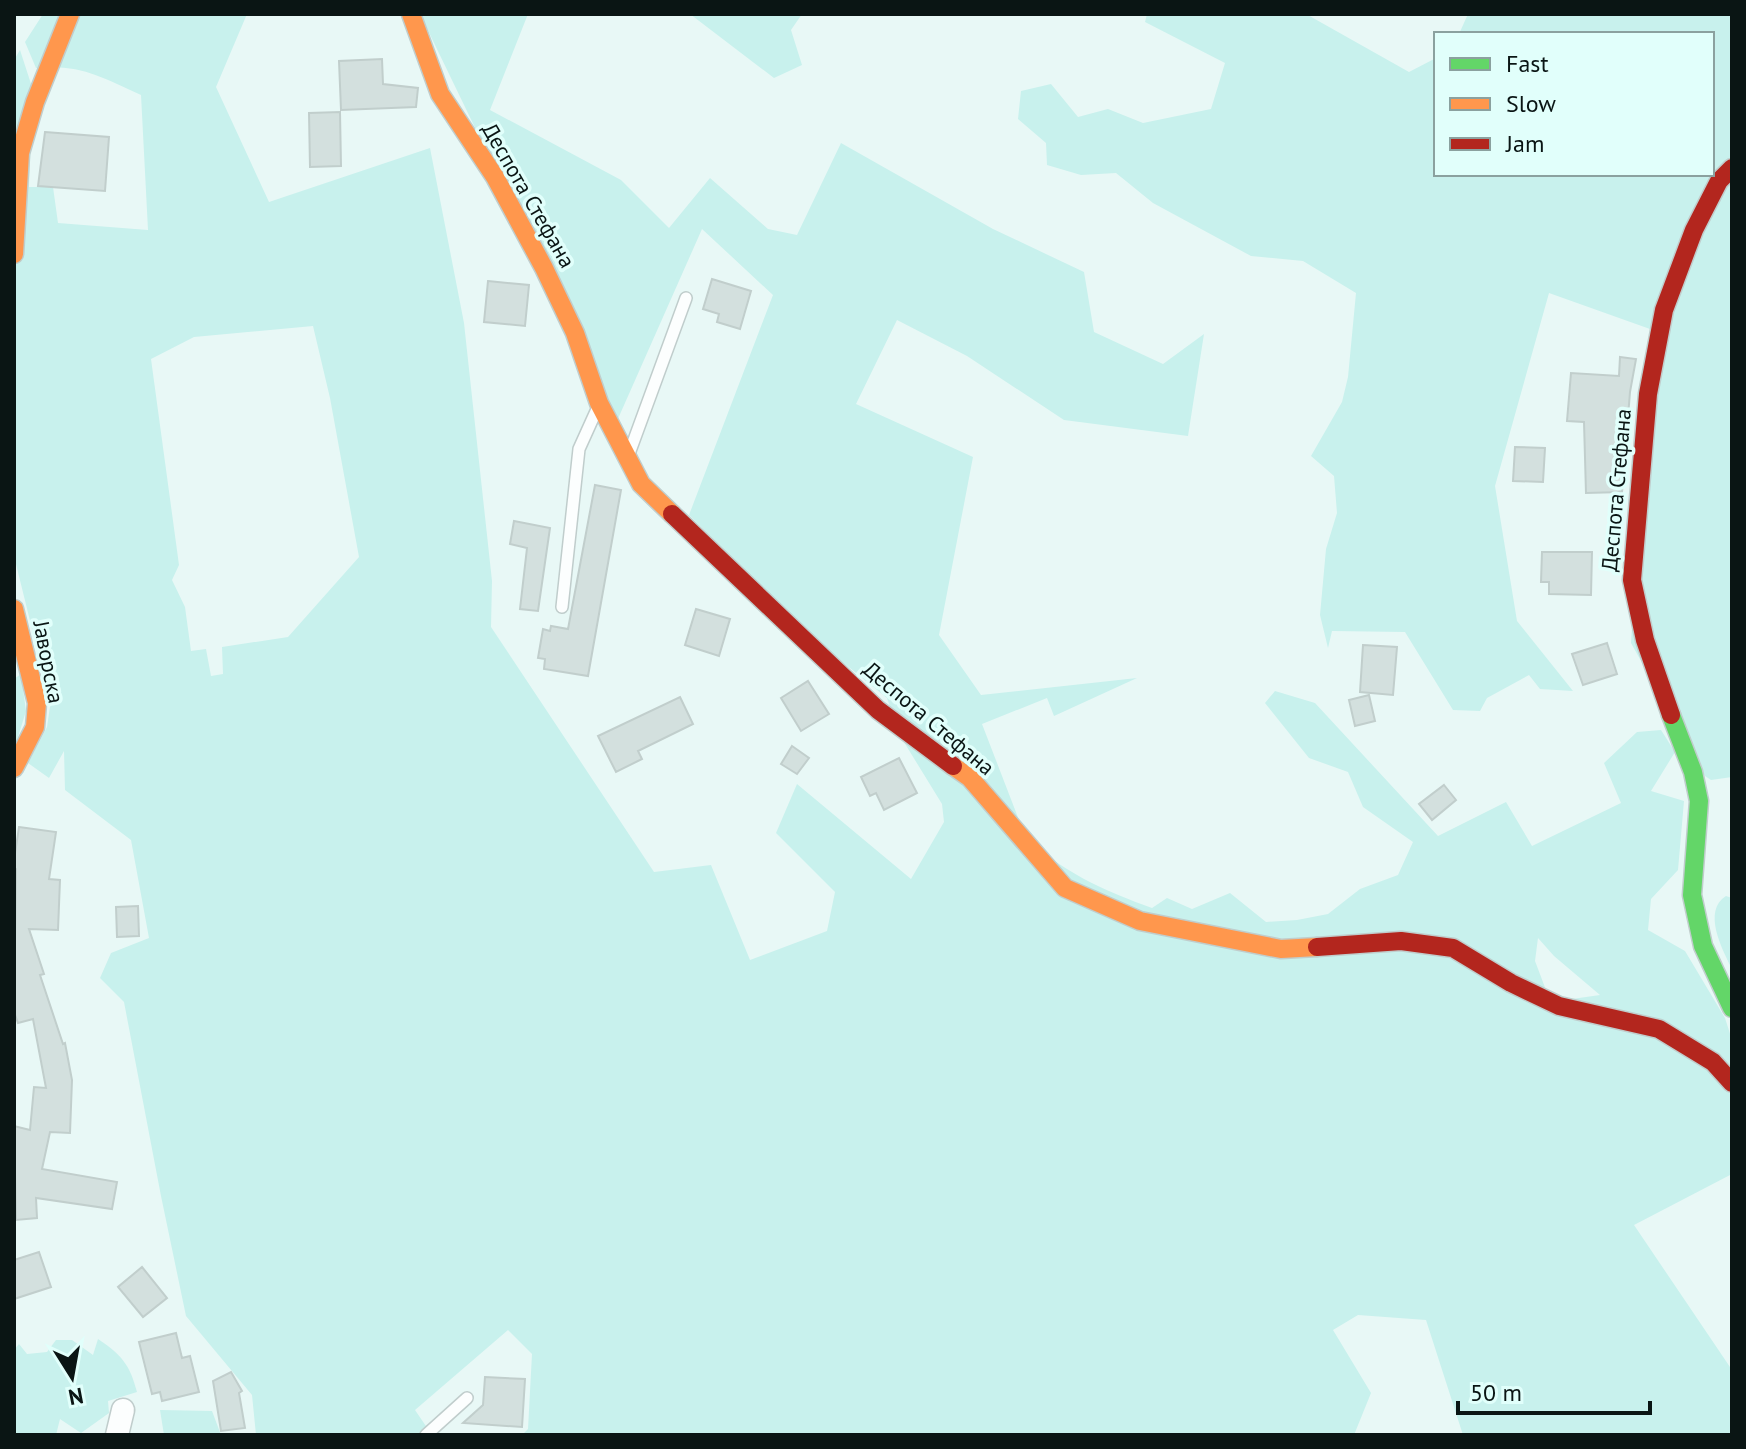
<svg xmlns="http://www.w3.org/2000/svg" width="1746" height="1449" font-family="'PT Sans',sans-serif">
  <style>
    .green { fill: #c8f1ed; fill-rule: evenodd }
    .building { fill: #d3e0de; stroke: #c1cecc; stroke-width: 2 }
    .lines { fill: none; stroke-linecap: round; stroke-linejoin: round }
    .lane-casing { stroke: #c0cdcc; stroke-width: 14 }
    .street-casing { stroke: #c0cdcc; stroke-width: 25 }
    .fast-casing { stroke: #c0cdcc; stroke-width: 21 }
    .slow-casing { stroke: #c0cdcc; stroke-width: 21 }
    .jam-casing { stroke: #c0cdcc; stroke-width: 21 }
    .lane { stroke: #fcfefe; stroke-width: 11 }
    .street { stroke: #fcfefe; stroke-width: 22 }
    .fast { stroke: #63d668; stroke-width: 18 }
    .slow { stroke: #ff974d; stroke-width: 18 }
    .jam { stroke: #b3261e; stroke-width: 18 }
    .labels { text-anchor: middle; dominant-baseline: central; stroke-width: 7; stroke-linejoin: round; paint-order: stroke }
    .street-label { font-size: 22px; fill: #0a1514; stroke: #e1fffb }
  </style>
  <rect width="100%" height="100%" fill="#e8f8f6"/>
  <g class="green">
    <path d="M43 14H247L216 87 269 202 430 148 464 323 492 581 491 627 654 872 711 865 750 960 827 931 835 892 776 833 797 784 911 879 944 822 942 804 899 734 887 698 814 639 689 515 773 295 702 229 617 421 420 14H528L490 110 621 180 669 228 710 178 768 229 797 235 841 143 993 229 1084 272 1094 332 1163 364 1204 334 1188 436 1064 420 967 356 897 320 856 404 973 457 939 635 981 695 1137 678 1054 716 1047 698 982 724 1024 833C1053 869 1110 893 1152 908L1167 898 1192 909 1230 893 1266 922 1297 920 1328 914 1360 889 1398 875 1413 842 1363 807 1348 772 1309 758 1265 703 1275 691 1315 703 1438 836 1506 802 1532 846 1621 803 1604 763 1637 732 1661 730 1675 752 1651 791 1684 801 1678 870 1651 899 1648 930 1685 951 1725 1018 1732 1040V1174L1634 1225 1732 1370V1435H1463L1426 1320 1358 1315 1333 1330 1371 1393 1354 1435H522L528 1429 532 1354 508 1330 415 1410 432 1435H256L252 1395 186 1316 161 1196 124 1002 100 978 111 953 149 938 131 840 65 790 64 751 49 778 28 763 47 727 52 693 35 641 14 556V60L20 50 33 90 29 187H53L58 223 148 230 141 95C101 77 81 64 36 68L25 42ZM313 326 330 398 359 557 288 637 222 647 223 674 211 676 206 649 191 651 185 607 172 580 179 565 151 359 194 337ZM1538 938 1554 956 1600 995 1558 1001 1549 998 1535 961Z"/>
    <polygon points="690,14 802,14 791,30 802,65 774,78"/>
    <polygon points="1147,14 1306,14 1409,72 1436,58 1436,174 1712,174 1712,34 1459,34 1468,14 1732,14 1732,777 1711,780 1705,776 1631,643 1650,329 1549,293 1495,486 1517,621 1573,691 1540,689 1529,675 1487,698 1480,711 1453,710 1405,632 1332,631 1328,648 1320,615 1326,549 1337,513 1334,476 1311,456 1342,402 1348,377 1356,293 1303,261 1251,256 1153,203 1116,173 1081,175 1047,165 1046,143 1018,119 1021,91 1051,84 1078,117 1108,109 1143,123 1211,109 1225,63 1145,22"/>
    <polygon points="21,674 26,711 14,750 14,679"/>
    <path d="M1726 896 1732 898V969C1722 949 1702 911 1726 896Z"/>
    <path d="M98 1339C122 1355 130 1365 137 1392L108 1401 109 1413 81 1433 60 1419 56 1435H14V1350L19 1344 27 1354 47 1352 56 1340H72L93 1355Z"/>
    <polygon points="160,1410 212,1411 221,1435 164,1435"/>
  </g>
  <g class="building">
    <polygon points="382,59 383,84 418,88 416,107 341,110 339,61"/>
    <polygon points="340,112 341,166 310,167 309,113"/>
    <polygon points="45,132 109,137 105,191 38,186"/>
    <polygon points="712,279 751,291 740,329 717,322 719,314 703,309"/>
    <polygon points="488,281 529,285 525,326 484,322"/>
    <polygon points="1620,357 1636,359 1630,392 1622,492 1586,493 1584,422 1567,421 1571,373 1619,376"/>
    <polygon points="1515,447 1545,448 1543,482 1513,481"/>
    <polygon points="595,485 621,490 588,676 544,669 545,659 538,658 543,629 550,631 551,626 568,629"/>
    <polygon points="514,521 550,528 538,611 520,609 527,548 510,544"/>
    <polygon points="1542,552 1592,552 1591,595 1549,594 1549,582 1541,582"/>
    <polygon points="696,609 730,619 719,656 685,645"/>
    <polygon points="1607,643 1617,674 1583,685 1572,654"/>
    <polygon points="1363,645 1397,647 1393,695 1360,692"/>
    <polygon points="808,681 829,714 801,731 781,698"/>
    <polygon points="1369,695 1375,721 1355,726 1349,700"/>
    <polygon points="680,697 693,724 638,751 642,759 616,772 598,736"/>
    <polygon points="792,746 809,758 797,774 781,764"/>
    <polygon points="899,758 917,793 884,810 876,793 870,796 861,777"/>
    <polygon points="1444,785 1456,800 1432,820 1419,804"/>
    <polygon points="19,827 56,832 49,879 60,880 58,930 29,929 44,974 40,975 63,1044 65,1043 72,1080 70,1133 50,1132 42,1169 117,1182 112,1209 36,1198 37,1218 16,1220 14,1126 30,1130 34,1087 46,1088 33,1019 18,1023 14,1012 16,869 14,868 14,860"/>
    <polygon points="138,906 139,936 117,937 116,907"/>
    <polygon points="39,1252 51,1287 14,1299 14,1260"/>
    <polygon points="142,1267 167,1298 143,1317 118,1287"/>
    <polygon points="176,1333 182,1358 190,1356 199,1392 162,1401 160,1392 152,1394 139,1342"/>
    <polygon points="231,1372 242,1391 239,1393 245,1428 221,1431 213,1381"/>
    <polygon points="485,1377 525,1379 522,1427 463,1423 483,1405"/>
  </g>
  <g class="lines">
    <g class="lane-casing">
      <g id="lane">
        <polyline points="630,451 686,298"/>
        <polyline points="562,607 579,449 598,407"/>
        <polyline points="426,1435 467,1398"/>
      </g>
    </g>
    <g class="street-casing">
      <polyline id="street" points="117,1435 123,1410"/>
    </g>
    <g class="fast-casing">
      <polyline id="fast" points="1671,715 1693,772 1699,801 1692,895 1703,946 1732,1008"/>
    </g>
    <g class="slow-casing">
      <g id="slow">
        <polyline points="411,14 440,94 495,177 544,268 575,333 599,403 641,484 672,514"/>
        <polyline points="14,254 20,153 35,102 70,14"/>
        <polyline points="14,609 37,703 35,727 14,768"/>
        <polyline points="953,766 970,778 1065,888 1140,921 1281,949 1317,947"/>
      </g>
    </g>
    <g class="jam-casing">
      <g id="jam">
        <polyline points="672,514 878,710 953,766"/>
        <polyline points="1671,715 1645,640 1632,580 1648,394 1664,310 1694,230 1719,181 1732,168"/>
        <polyline points="1317,947 1401,941 1453,948 1511,983 1559,1006 1659,1029 1713,1062 1732,1083"/>
      </g>
    </g>
    <use href="#lane" class="lane"/>
    <use href="#street" class="street"/>
    <use href="#fast" class="fast"/>
    <use href="#slow" class="slow"/>
    <use href="#jam" class="jam"/>
  </g>
  <g class="labels">
    <g class="street-label">
      <text transform="translate(529 195) rotate(60)">Деспота Стефана</text>
      <text transform="translate(1616 490) rotate(-85)">Деспота Стефана</text>
      <text transform="translate(49 662) rotate(79)">Јаворска</text>
      <text transform="translate(929 718) rotate(40)">Деспота Стефана</text>
    </g>
  </g>
  <rect width="1746" height="1449" fill="none" stroke="#0a1514" stroke-width="32"/>
  <rect x="1434" y="32" width="280" height="144" fill="#e1fffb" stroke="#8ba19f" stroke-width="2"/>
  <rect x="1450" y="58" width="40" height="12" fill="#63d668" stroke="#8ba19f" stroke-width="2"/>
  <text x="1506" y="72" font-size="24" fill="#0a1514">Fast</text>
  <rect x="1450" y="98" width="40" height="12" fill="#ff974d" stroke="#8ba19f" stroke-width="2"/>
  <text x="1506" y="112" font-size="24" fill="#0a1514">Slow</text>
  <rect x="1450" y="138" width="40" height="12" fill="#b3261e" stroke="#8ba19f" stroke-width="2"/>
  <text x="1506" y="152" font-size="24" fill="#0a1514">Jam</text>
  <g transform="translate(72 1377) rotate(169)" stroke="#e1fffb" stroke-width="6" paint-order="stroke">
  <path d="M0-6L14 30L0 20L-14 30Z" fill="#0a1514"/>
  <text y="-12" font-size="22" font-weight="bold" text-anchor="middle" fill="#0a1514">N</text>
  </g>
  <path d="M1458 1401v12h192v-12" fill="none" stroke="#0a1514" stroke-width="4"/>
  <text x="1470" y="1401" font-size="24" fill="#0a1514" stroke="#e1fffb" stroke-width="6" paint-order="stroke">50 m</text>
</svg>
